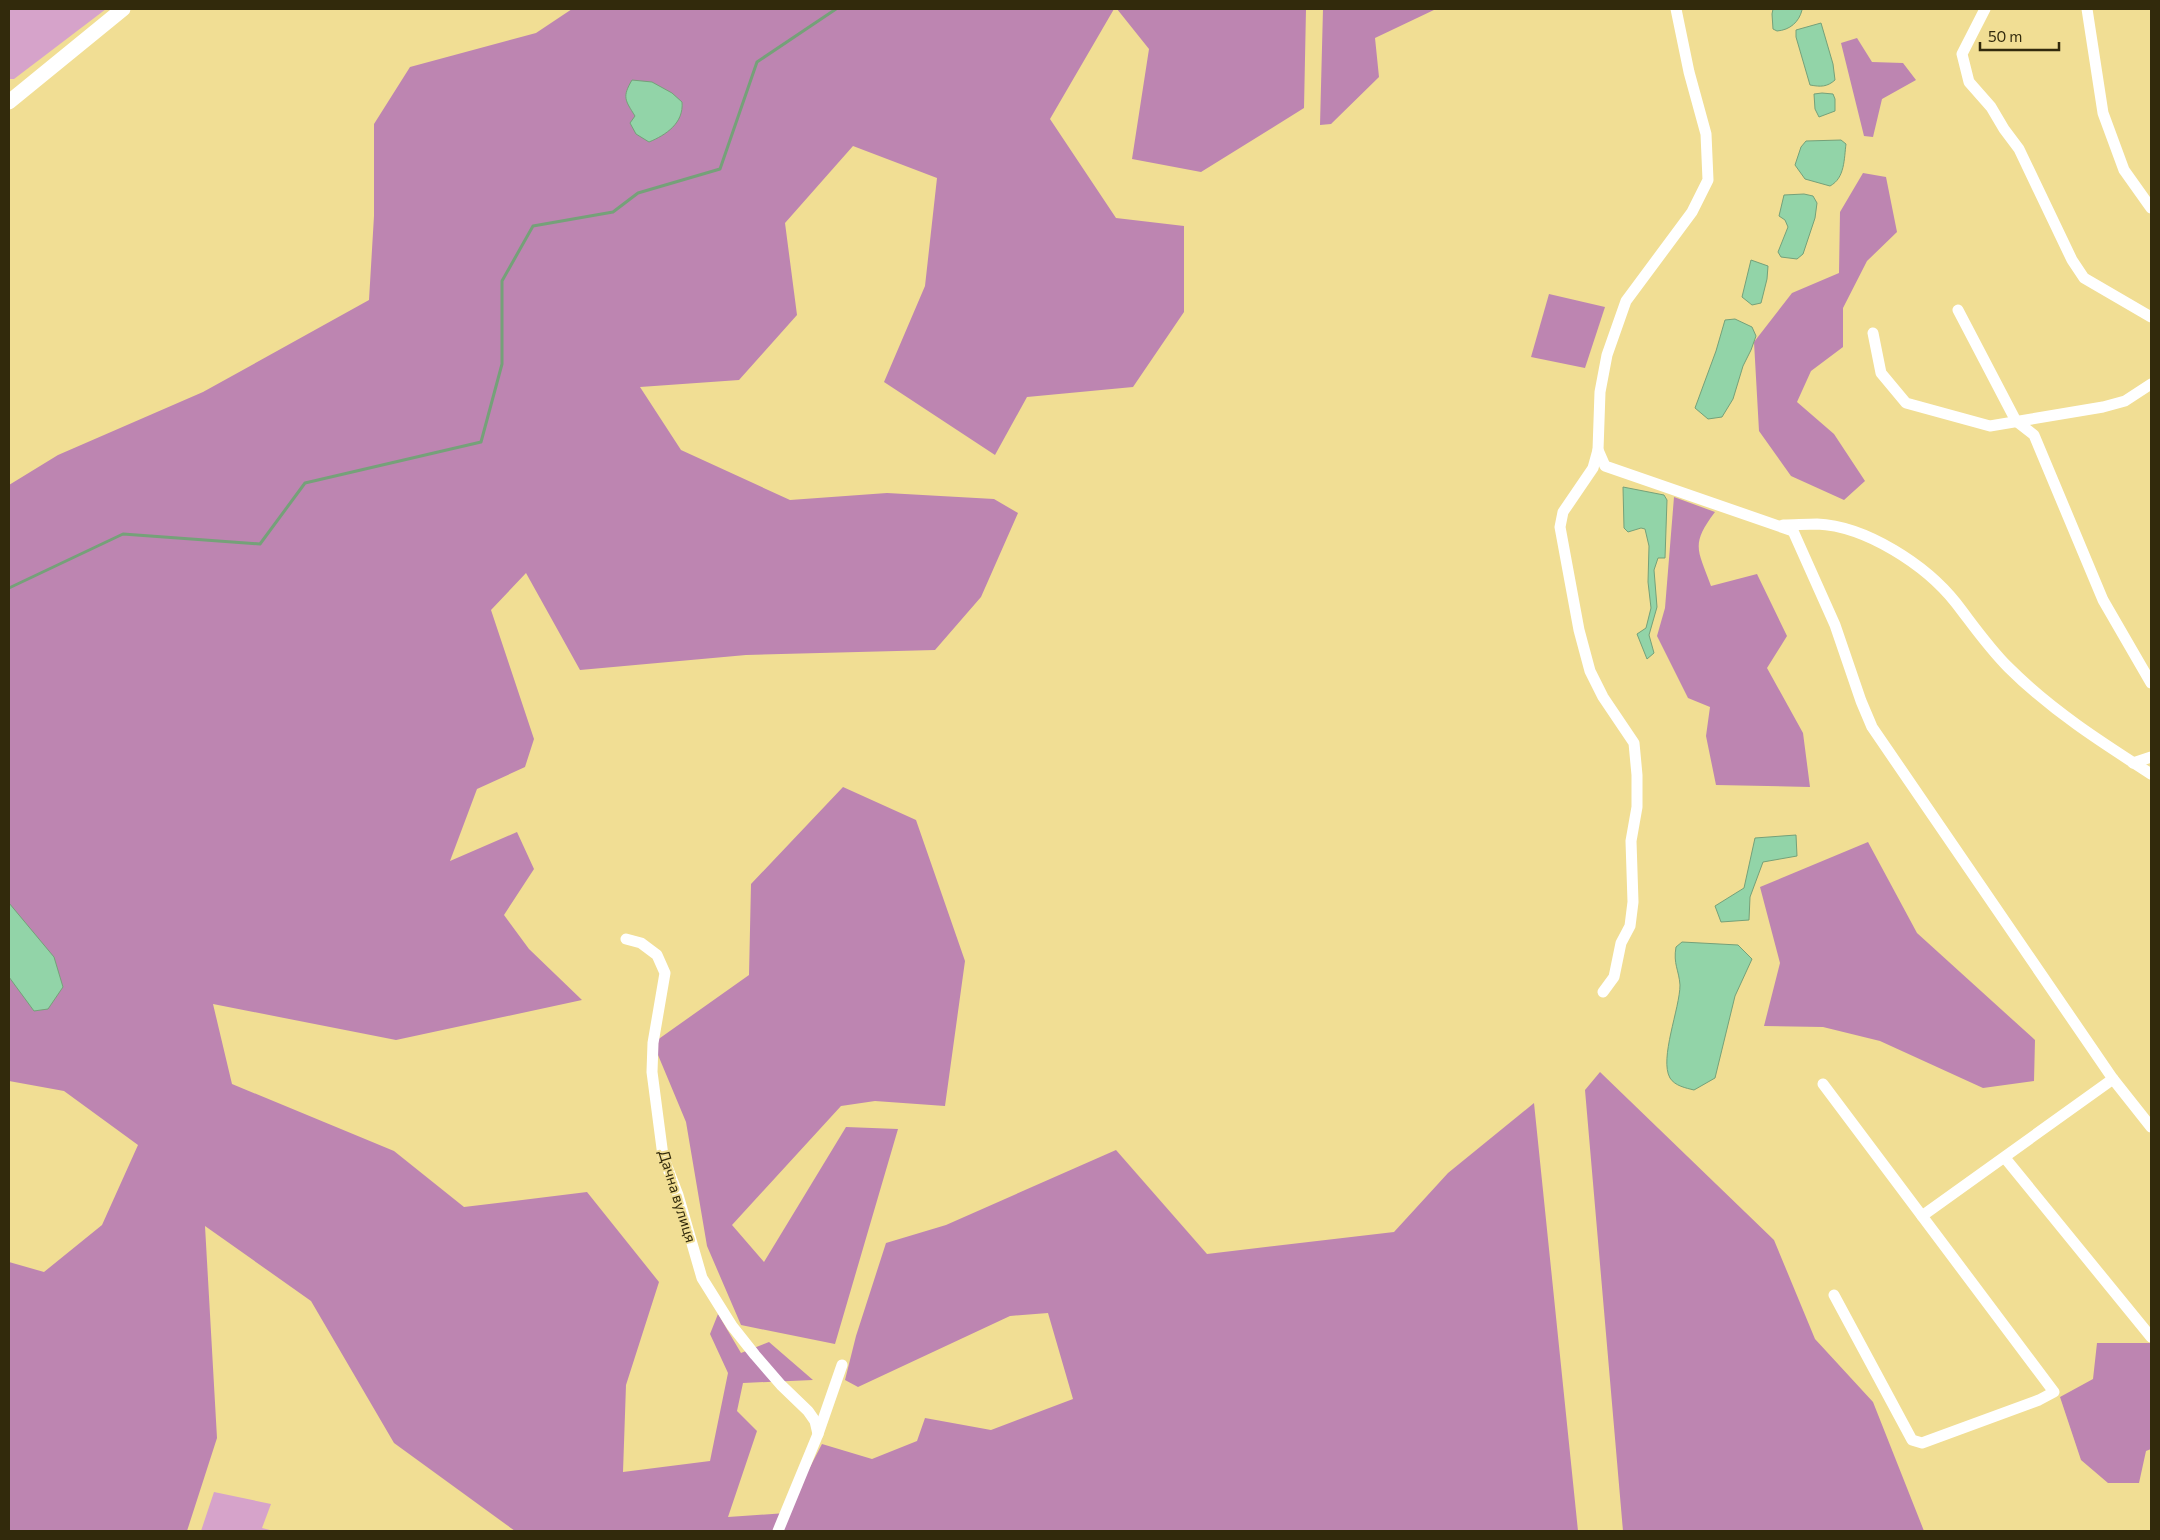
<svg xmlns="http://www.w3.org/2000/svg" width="2160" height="1540" font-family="Commissioner,sans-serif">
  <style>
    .green { fill: #d6a3ca }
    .forest { fill: #bd85b1 }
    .water { fill: #92d4a8; stroke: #75a179 }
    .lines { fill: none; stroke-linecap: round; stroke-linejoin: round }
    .stream { stroke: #75a179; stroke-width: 3 }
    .minor { stroke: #fff; stroke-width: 11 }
    .tertiary { stroke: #fff; stroke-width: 15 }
    .labels { text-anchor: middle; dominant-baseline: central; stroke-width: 4; stroke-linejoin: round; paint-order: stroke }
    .street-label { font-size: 15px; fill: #322a0c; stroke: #f1de94 }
  </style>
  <rect width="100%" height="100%" fill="#f1de94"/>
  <g class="green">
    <polygon points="9,9 106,9 14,79 9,79"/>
    <polygon points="214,1492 271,1504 262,1528 274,1531 201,1531"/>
  </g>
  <g class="forest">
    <polygon points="572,9 1114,9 1050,119 1116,218 1184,226 1184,312 1133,387 1027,397 995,455 884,382 925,286 937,178 853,146 785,223 797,315 739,380 640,387 681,450 790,500 887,493 994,499 1018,513 981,597 935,650 746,655 580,670 526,573 491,610 534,739 525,767 477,789 450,861 517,832 534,869 504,915 529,949 582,1000 396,1040 213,1004 232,1084 394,1151 464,1207 587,1192 659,1282 626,1385 623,1472 710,1461 728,1373 710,1334 718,1314 741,1353 769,1342 813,1380 743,1383 737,1411 757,1431 728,1517 786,1513 822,1444 872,1459 917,1441 925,1418 991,1430 1073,1399 1048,1313 1010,1316 858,1387 845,1380 856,1336 886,1243 946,1225 1116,1150 1207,1254 1394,1232 1448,1173 1534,1103 1578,1531 515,1531 394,1443 311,1301 205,1226 217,1438 187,1531 9,1531 9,1262 44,1272 102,1225 138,1145 64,1091 9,1081 9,485 58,455 203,392 369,300 374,216 374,124 410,67 536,33"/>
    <polygon points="1117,9 1306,9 1304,108 1201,172 1132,159 1149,49"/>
    <polygon points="1323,9 1436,9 1375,38 1379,77 1331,124 1320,125"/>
    <polygon points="1857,38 1872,62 1903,63 1916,80 1882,99 1873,137 1864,136 1841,43"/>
    <polygon points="1863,173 1886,177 1897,232 1867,261 1843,308 1843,347 1811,371 1797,402 1834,434 1865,481 1844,500 1791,476 1759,431 1754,342 1792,293 1839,273 1840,212"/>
    <polygon points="1549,294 1605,307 1585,368 1531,357"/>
    <path d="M1674 497 1715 512C1690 545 1698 550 1711 586L1757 574 1787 636 1767 668 1803 733 1810 787 1716 785 1706 736 1710 707 1688 698 1657 636 1665 608Z"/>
    <polygon points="843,787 916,820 965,961 945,1106 875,1101 841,1106 732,1225 764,1262 846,1127 898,1129 835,1344 741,1325 707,1246 686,1122 653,1043 749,975 751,884"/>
    <polygon points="1868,842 1917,933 2035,1040 2034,1081 1983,1088 1880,1041 1823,1027 1764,1026 1780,963 1760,887"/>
    <polygon points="1600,1072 1774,1240 1815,1339 1873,1402 1924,1531 1623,1531 1585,1090"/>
    <polygon points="2097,1343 2151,1343 2151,1449 2146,1451 2139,1483 2108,1483 2081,1460 2060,1397 2093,1379"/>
  </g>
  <g class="water">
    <path d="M1773 9H1801L1802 10C1799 22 1790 30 1777 31L1773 29 1772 14Z"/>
    <path d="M1821 23 1833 64 1835 80C1827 87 1821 87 1810 85L1796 37V30Z"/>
    <path d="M632 80 652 82 672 93 682 102C684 123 666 135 649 142L636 134 630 123 635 116C625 100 622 97 632 80Z"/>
    <polygon points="1822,93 1833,94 1835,99 1835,111 1819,117 1815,109 1814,94"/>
    <path d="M1841 140 1846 144C1844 159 1845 178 1830 186L1805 179 1795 165 1801 147 1806 141Z"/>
    <polygon points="1804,194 1813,196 1817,203 1815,218 1803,254 1797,259 1781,257 1778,252 1788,227 1785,220 1779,216 1784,195"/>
    <polygon points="1751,260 1768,266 1767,279 1761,303 1752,305 1742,297"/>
    <polygon points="1735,319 1752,327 1756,336 1751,350 1743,366 1733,399 1722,417 1708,419 1695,408 1716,351 1725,320"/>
    <polygon points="1623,487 1664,495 1667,500 1665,558 1658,558 1654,570 1657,607 1649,635 1654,653 1647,659 1637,634 1646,628 1651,608 1648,582 1649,546 1645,529 1641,528 1628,532 1624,528"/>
    <polygon points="1796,835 1797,856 1763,862 1750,897 1749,920 1721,922 1715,906 1744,888 1755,838"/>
    <polygon points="9,903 54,957 63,987 48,1009 34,1011 9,977"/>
    <path d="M1682 942 1738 945 1752 959 1735 996 1715 1078 1694 1090C1686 1088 1675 1086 1670 1078 1659 1059 1680 1008 1680 985 1679 970 1673 964 1676 947Z"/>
  </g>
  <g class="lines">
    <polyline class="stream" points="9,588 123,534 260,544 305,483 481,442 502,364 502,281 533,226 613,212 638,193 720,169 757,62 836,9"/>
    <g class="minor">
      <polyline points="1676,9 1689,72 1706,134 1708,180 1692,212 1626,301 1607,355 1600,392 1598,450 1605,466 1793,531 1835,625 1861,701 1872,727 2113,1079 2151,1127"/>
      <polyline points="1985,9 1962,54 1969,82 1991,107 2004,129 2019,149 2072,260 2084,278 2151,317"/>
      <polyline points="2087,9 2103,113 2124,170 2151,208"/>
      <polyline points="1958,310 2016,421 2034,435 2103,600 2151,683"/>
      <polyline points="1873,333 1881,373 1906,403 1990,426 2103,407 2125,401 2151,384"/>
      <polyline points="1598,450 1593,468 1563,512 1560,527 1579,630 1590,671 1603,697 1634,743 1637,775 1637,807 1631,841 1633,902 1630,926 1621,943 1614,977 1603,992"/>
      <path d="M1783 525C1794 525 1805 524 1817 524 1866 526 1926 565 1956 603 1973 625 1988 647 2008 667 2051 710 2101 742 2151 774"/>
      <polyline points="2133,763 2151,757"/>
      <polyline points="626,939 641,943 657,955 665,973 653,1043 652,1072 663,1156 678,1195 702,1278 732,1326 755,1355 781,1385 808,1411 815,1421 818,1434"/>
      <polyline points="1823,1084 1922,1216 2113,1079"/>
      <polyline points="2005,1158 2151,1337"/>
      <polyline points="1834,1295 1912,1440 1922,1443 2039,1400 2054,1392 1922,1216"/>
      <polyline points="778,1531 818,1434 842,1365"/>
    </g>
    <polyline class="tertiary" points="9,102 123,9"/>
  </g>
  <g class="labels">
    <g class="street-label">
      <text transform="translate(678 1196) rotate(73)">Дачна вулиця</text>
    </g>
  </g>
  <rect width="2160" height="1540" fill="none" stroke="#322a0c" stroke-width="20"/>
  <path d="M1980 42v8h79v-8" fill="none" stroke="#322a0c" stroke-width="2.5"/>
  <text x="1988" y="42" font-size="15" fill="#322a0c" stroke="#f1de94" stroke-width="4" paint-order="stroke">50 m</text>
</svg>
